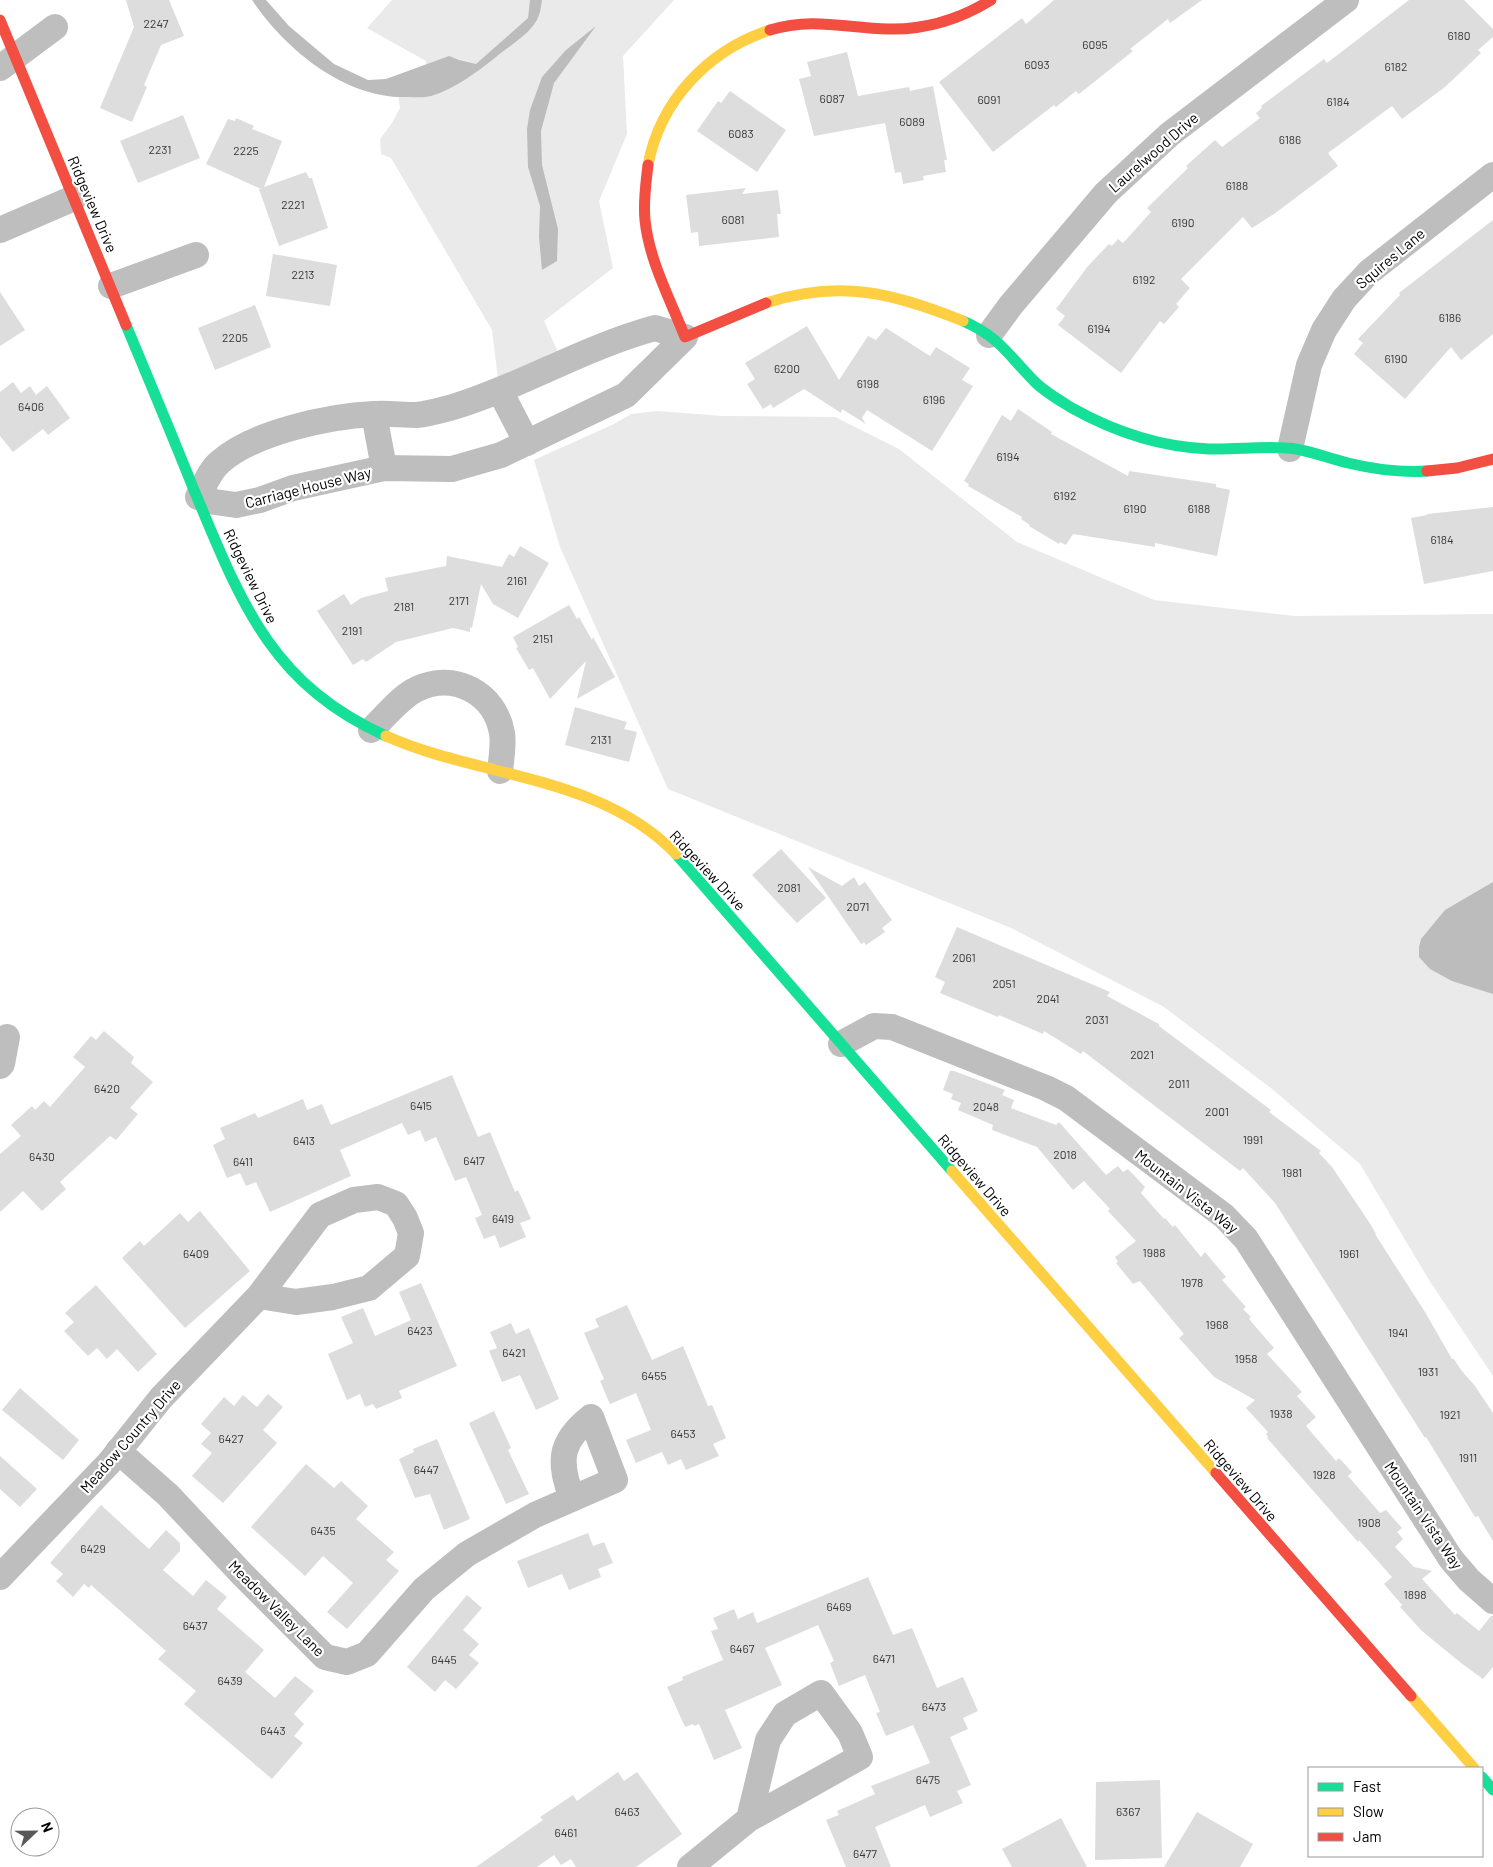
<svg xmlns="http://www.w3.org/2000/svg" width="1493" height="1867" font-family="Barlow,sans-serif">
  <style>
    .green { fill: #eaeaea }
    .water { fill: #bcbcbc }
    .building { fill: #ddd }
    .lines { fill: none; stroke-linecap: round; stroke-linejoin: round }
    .street { stroke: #bebebe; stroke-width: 26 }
    .fast { stroke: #16e098; stroke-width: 11 }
    .slow { stroke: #ffcf43; stroke-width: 11 }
    .jam { stroke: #f24e42; stroke-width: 11 }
    .labels { text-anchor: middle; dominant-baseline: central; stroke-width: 4.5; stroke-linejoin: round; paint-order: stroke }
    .number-label { font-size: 12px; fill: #373737 }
    .street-label { font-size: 15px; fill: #000; stroke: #fff }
  </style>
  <rect width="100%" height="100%" fill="#fff"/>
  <g class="green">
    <polygon points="392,0 674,0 623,56 627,134 599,201 613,268 544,321 558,352 498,379 492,330 391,158 381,154 380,139 392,123 400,108 395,76 426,65 426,61 367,28"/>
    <polygon points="658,411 722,416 835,417 899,449 1017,542 1154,600 1295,616 1493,614 1493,1376 1429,1280 1360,1164 1272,1089 1164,1007 1011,928 668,789 560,547 534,460 614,424 631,414"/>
  </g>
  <g class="water">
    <path d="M252 0H266L289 26 334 64 368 80 386 79 449 56 459 60 476 64 528 18 530 0H542C541 5 541 10 539 15 533 33 510 45 496 57 477 72 455 89 431 96 424 98 415 97 408 97 345 99 286 50 252 0Z"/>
    <polygon points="596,26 554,83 541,131 542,165 558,229 557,261 542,270 539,237 540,206 528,167 527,129 530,110 542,77 566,50"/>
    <polygon points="1493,882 1493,994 1452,981 1430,969 1419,957 1419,947 1421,939 1445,910"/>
  </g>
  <g class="building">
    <polygon points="126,0 169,0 184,36 161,45 144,85 147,87 132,122 100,108 134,27"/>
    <polygon points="1054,0 1202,0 1170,23 1168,19 1130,49 1133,51 1079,94 1076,91 1056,107 1054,105 993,152 939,82 1022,18 1026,24"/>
    <polygon points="1409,0 1464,0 1493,29 1493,37 1478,50 1481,53 1445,87 1406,116 1402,119 1392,106 1328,153 1338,166 1274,214 1252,228 1243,217 1181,279 1190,288 1176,304 1179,307 1164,324 1160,321 1121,373 1058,325 1065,316 1056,309 1088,266 1109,244 1112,246 1118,239 1123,243 1151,212 1147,208 1188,168 1186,166 1215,140 1222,147 1260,118 1256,113 1262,108 1261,106 1324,59 1327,63"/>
    <polygon points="847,52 858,96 909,87 910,91 933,86 947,160 944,160 946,172 923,176 924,180 903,184 901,172 895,173 885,123 814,136 799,79 811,76 807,62"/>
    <polygon points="730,91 786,130 757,172 697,131 718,101 721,103"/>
    <polygon points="183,115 200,158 138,183 120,141"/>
    <polygon points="236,118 254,126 252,129 282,141 264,187 306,172 309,178 312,178 328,228 279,246 259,189 261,189 206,164 228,119 235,121"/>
    <polygon points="746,188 742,194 778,190 781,214 777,214 779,237 699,246 698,232 691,233 686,195"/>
    <polygon points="1493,220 1493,334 1461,360 1451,347 1405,399 1354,354 1363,343 1358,339 1400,295 1399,293"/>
    <polygon points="273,254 337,265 330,306 266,296"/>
    <polygon points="0,292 25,330 0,346"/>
    <polygon points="255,305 271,347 215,370 198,328"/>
    <polygon points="807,326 839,380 868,336 876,340 886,328 930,356 936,347 970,368 962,380 973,386 932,451 867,410 862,418 866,424 842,409 841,413 804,389 773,408 771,404 763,409 747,384 755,379 745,363"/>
    <polygon points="13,382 21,393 30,386 36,395 47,386 70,418 48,435 43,429 13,452 0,436 0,392"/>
    <polygon points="1018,409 1052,432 1051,434 1128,476 1129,471 1216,484 1216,487 1230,490 1217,556 1155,543 1155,547 1073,534 1066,545 1060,542 1059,544 1029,526 1030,525 1021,519 1022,517 968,486 969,484 964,481 1002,415 1011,421"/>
    <polygon points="1493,507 1493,571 1424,584 1411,518 1427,515 1427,514"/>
    <polygon points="520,546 549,563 518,618 493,604 481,584 472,628 470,627 470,632 453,628 396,642 366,662 363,659 353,665 317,611 344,594 351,605 361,598 388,591 385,578 446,566 447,556 502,567 509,554 514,557"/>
    <polygon points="569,605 577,619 579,617 592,640 593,637 615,677 577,699 586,661 550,699 533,668 529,670 516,648 518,647 513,637"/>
    <polygon points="575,707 627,722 624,729 637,732 629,762 565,745"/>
    <polygon points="781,849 826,898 797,923 752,875"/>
    <polygon points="808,867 842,886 854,877 859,886 865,882 892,920 882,928 885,932 866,945 864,942 861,944"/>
    <polygon points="957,927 1110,992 1107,996 1159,1024 1159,1026 1271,1110 1269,1112 1321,1151 1319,1153 1332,1167 1371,1225 1376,1234 1375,1234 1425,1312 1452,1359 1454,1359 1461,1370 1475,1386 1493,1413 1493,1541 1478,1516 1475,1517 1426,1437 1425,1438 1275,1203 1243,1168 1240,1171 1083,1051 1081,1054 1044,1031 1043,1034 999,1015 998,1017 940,993 945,982 935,977"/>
    <polygon points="104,1031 134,1057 131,1063 153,1082 130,1108 138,1114 116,1140 110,1136 60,1182 66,1189 42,1211 23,1191 0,1212 0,1154 21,1136 11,1125 32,1106 35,1110 44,1101 50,1107 85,1067 73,1057 91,1036 96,1040"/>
    <polygon points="950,1071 954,1071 1005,1090 1002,1095 1014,1100 1011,1108 1056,1125 1059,1122 1106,1175 1118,1166 1123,1172 1128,1169 1145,1187 1141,1193 1164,1219 1165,1218 1173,1227 1175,1225 1201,1257 1205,1252 1226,1277 1222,1280 1246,1307 1243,1309 1251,1317 1249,1319 1274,1348 1267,1354 1302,1392 1297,1396 1316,1417 1306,1426 1336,1461 1339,1458 1352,1472 1348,1476 1380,1513 1386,1510 1402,1528 1397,1532 1403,1539 1395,1547 1414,1567 1432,1571 1422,1579 1455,1615 1457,1613 1479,1631 1491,1616 1493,1616 1493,1667 1483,1679 1461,1663 1422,1631 1400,1607 1402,1605 1384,1584 1392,1577 1359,1540 1358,1542 1267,1438 1268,1437 1266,1434 1268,1432 1246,1408 1255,1400 1214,1377 1179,1338 1184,1334 1140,1281 1133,1284 1116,1263 1118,1262 1115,1257 1136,1241 1108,1211 1110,1209 1084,1181 1073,1190 1037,1147 992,1130 993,1125 958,1110 961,1103 951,1099 953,1094 943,1090"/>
    <polygon points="452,1075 478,1137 490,1132 515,1192 518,1190 531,1219 520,1223 526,1237 500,1248 495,1235 484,1239 475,1218 482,1215 466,1177 455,1181 436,1137 425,1142 420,1130 408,1135 402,1123 340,1150 351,1176 270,1212 256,1182 246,1186 240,1173 227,1178 213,1145 225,1139 220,1128 255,1113 258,1118 303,1099 307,1110 322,1104 331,1125"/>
    <polygon points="200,1211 250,1271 185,1328 122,1258 140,1241 144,1246 180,1213 188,1222"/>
    <polygon points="421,1283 457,1366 399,1391 402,1398 376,1409 373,1404 365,1407 360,1394 347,1400 328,1354 353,1343 341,1317 363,1308 375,1336 411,1320 399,1292"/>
    <polygon points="96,1285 157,1354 138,1372 117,1349 107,1359 97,1348 88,1356 64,1331 74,1322 65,1313"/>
    <polygon points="627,1305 652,1360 683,1346 708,1406 712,1405 726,1438 713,1444 719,1456 686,1470 681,1459 668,1465 662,1452 636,1463 626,1440 651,1430 636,1393 610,1404 600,1381 604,1379 584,1333 599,1327 595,1319"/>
    <polygon points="511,1323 516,1334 529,1328 559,1399 536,1410 520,1375 502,1382 489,1351 497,1348 490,1332"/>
    <polygon points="20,1388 79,1440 63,1460 2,1410"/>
    <polygon points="268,1394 283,1407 263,1430 277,1443 223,1503 192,1476 212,1453 201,1444 211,1433 201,1424 224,1397 234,1406 243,1395 257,1407"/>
    <polygon points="494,1411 511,1448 508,1450 529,1494 506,1504 469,1423"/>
    <polygon points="437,1439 470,1519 444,1530 430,1494 415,1498 399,1459 414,1452 413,1449"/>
    <polygon points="0,1456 37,1489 20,1507 0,1489"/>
    <polygon points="306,1464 334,1488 341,1481 368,1506 356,1519 394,1552 386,1560 399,1571 347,1629 327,1612 353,1583 323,1556 305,1576 251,1527"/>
    <polygon points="101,1505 149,1549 166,1530 180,1543 180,1551 163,1570 193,1596 206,1580 227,1597 217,1609 264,1650 245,1672 275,1698 295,1676 314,1691 294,1714 304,1724 294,1736 303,1743 272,1779 184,1704 196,1691 158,1659 166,1651 91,1585 89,1588 84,1584 73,1597 56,1581 63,1574 50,1563"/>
    <polygon points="588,1533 593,1546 604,1542 613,1563 598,1569 601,1577 569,1590 562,1574 528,1588 517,1561"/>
    <polygon points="868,1577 893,1635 912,1628 937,1688 963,1677 978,1711 963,1718 968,1729 950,1737 971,1785 957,1791 963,1803 930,1817 925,1805 875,1827 891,1867 846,1867 826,1820 839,1815 837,1811 875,1794 871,1786 930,1763 913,1725 886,1736 876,1713 880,1712 865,1675 839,1686 830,1663 834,1661 818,1625 765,1648 782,1685 725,1710 742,1748 714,1760 699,1724 694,1726 693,1724 685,1727 667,1687 683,1680 682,1677 723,1660 711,1631 718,1629 713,1618 734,1609 738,1619 753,1612 757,1623"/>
    <polygon points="467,1595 482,1608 463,1630 479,1644 469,1655 479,1663 456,1689 445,1680 435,1692 407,1667"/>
    <polygon points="618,1772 624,1781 637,1772 682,1834 636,1867 576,1867 571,1859 561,1865 554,1855 537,1867 476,1867 543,1820 540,1817 573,1795 577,1801"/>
    <polygon points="1160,1780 1162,1858 1095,1860 1096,1782"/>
    <polygon points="1197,1812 1253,1844 1240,1867 1164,1867"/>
    <polygon points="1061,1818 1087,1867 1012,1867 1002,1849"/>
  </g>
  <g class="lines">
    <g class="street">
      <polyline points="0,68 55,27"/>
      <polyline points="0,230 74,198"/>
      <polyline points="111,286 196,255"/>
      <path d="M655 328 685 337 626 395 501 455 452 469 384 468 293 488 260 500 236 505 215 502 198 497C204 486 210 470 220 462 254 432 330 416 374 414 388 413 402 415 416 415 428 414 442 410 453 407 522 386 585 347 655 328Z"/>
      <polyline points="989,335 1011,305 1106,193 1170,134 1346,0"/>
      <polyline points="500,391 527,443"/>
      <polyline points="374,414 384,468"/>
      <polyline points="1290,449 1309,365 1324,330 1344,299 1369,272 1493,175"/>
      <path d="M371 730C385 717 400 697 417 689 454 671 495 693 502 733 504 745 501 760 500 771"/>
      <polyline points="841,1044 874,1026 892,1027 1046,1088 1066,1098 1224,1216 1246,1239 1451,1559 1469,1580 1493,1601"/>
      <polyline points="0,1066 2,1064 7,1037"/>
      <path d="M118 1451 168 1495 242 1574 325 1657 347 1662 367 1654 424 1589 467 1554 535 1515 615 1480 591 1417C558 1443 559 1462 572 1499"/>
      <polyline points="0,1577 109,1463 161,1398 259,1296 320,1215 354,1200 378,1197 396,1204 405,1218 411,1233 407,1256 369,1288 333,1297 296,1302 259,1296"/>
      <polyline points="690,1867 749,1819 860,1757 850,1733 821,1693 785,1714 768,1740 749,1819"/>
    </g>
    <g class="fast">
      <path d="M963 321C1000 337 1008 355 1035 382 1045 392 1059 400 1072 408 1113 431 1161 447 1209 449 1238 450 1267 445 1296 449 1314 452 1330 459 1348 463 1373 469 1400 473 1427 471"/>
      <path d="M126 325C149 380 172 435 194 490 240 600 270 684 386 736"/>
      <polyline points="676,854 952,1171"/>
      <polyline points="1482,1777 1493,1790"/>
    </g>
    <g class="slow">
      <path d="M648 165C660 101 708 50 770 30"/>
      <path d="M766 303C840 279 894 293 963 321"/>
      <path d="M386 736C480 778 600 775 676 854"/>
      <polyline points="952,1171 1216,1473"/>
      <polyline points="1411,1696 1474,1768"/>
    </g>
    <g class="jam">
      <polyline points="0,20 126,325"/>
      <path d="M770 30C813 17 845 28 888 29 925 30 960 19 991 0"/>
      <path d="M648 165C646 183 643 201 645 220 649 260 670 299 685 337L766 303"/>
      <polyline points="1427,471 1457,468 1493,459"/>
      <polyline points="1216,1473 1411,1696"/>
    </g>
  </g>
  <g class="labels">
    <g class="number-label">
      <text x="156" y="23">2247</text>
      <text x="1459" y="35">6180</text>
      <text x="1095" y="44">6095</text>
      <text x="1037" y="64">6093</text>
      <text x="1396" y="66">6182</text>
      <text x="832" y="98">6087</text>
      <text x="989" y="99">6091</text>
      <text x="1338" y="101">6184</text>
      <text x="912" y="121">6089</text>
      <text x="741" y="133">6083</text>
      <text x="1290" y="139">6186</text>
      <text x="160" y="149">2231</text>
      <text x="246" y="150">2225</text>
      <text x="1237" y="185">6188</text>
      <text x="293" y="204">2221</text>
      <text x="733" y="219">6081</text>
      <text x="1183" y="222">6190</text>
      <text x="303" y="274">2213</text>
      <text x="1144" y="279">6192</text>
      <text x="1450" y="317">6186</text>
      <text x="1099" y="328">6194</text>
      <text x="235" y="337">2205</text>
      <text x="1396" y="358">6190</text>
      <text x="787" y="368">6200</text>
      <text x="868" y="383">6198</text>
      <text x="934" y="399">6196</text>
      <text x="31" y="406">6406</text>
      <text x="1008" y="456">6194</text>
      <text x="1065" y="495">6192</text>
      <text x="1135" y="508">6190</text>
      <text x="1199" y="508">6188</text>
      <text x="1442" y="539">6184</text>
      <text x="517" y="580">2161</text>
      <text x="459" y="600">2171</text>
      <text x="404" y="606">2181</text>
      <text x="352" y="630">2191</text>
      <text x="543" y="638">2151</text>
      <text x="601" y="739">2131</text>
      <text x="789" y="887">2081</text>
      <text x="858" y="906">2071</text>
      <text x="964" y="957">2061</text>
      <text x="1004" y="983">2051</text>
      <text x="1048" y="998">2041</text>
      <text x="1097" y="1019">2031</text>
      <text x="1142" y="1054">2021</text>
      <text x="1179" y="1083">2011</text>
      <text x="107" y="1088">6420</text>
      <text x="421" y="1105">6415</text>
      <text x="986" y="1106">2048</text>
      <text x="1217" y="1111">2001</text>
      <text x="1253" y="1139">1991</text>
      <text x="304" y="1140">6413</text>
      <text x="1065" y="1154">2018</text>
      <text x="42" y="1156">6430</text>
      <text x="474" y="1160">6417</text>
      <text x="243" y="1161">6411</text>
      <text x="1292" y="1172">1981</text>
      <text x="503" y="1218">6419</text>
      <text x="1154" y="1252">1988</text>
      <text x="196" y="1253">6409</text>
      <text x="1349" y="1253">1961</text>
      <text x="1192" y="1282">1978</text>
      <text x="1217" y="1324">1968</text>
      <text x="420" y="1330">6423</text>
      <text x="1398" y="1332">1941</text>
      <text x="514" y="1352">6421</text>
      <text x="1246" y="1358">1958</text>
      <text x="1428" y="1371">1931</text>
      <text x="654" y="1375">6455</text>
      <text x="1281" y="1413">1938</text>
      <text x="1450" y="1414">1921</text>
      <text x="683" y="1433">6453</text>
      <text x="231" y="1438">6427</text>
      <text x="1468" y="1457">1911</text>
      <text x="426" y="1469">6447</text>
      <text x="1324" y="1474">1928</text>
      <text x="1369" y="1522">1908</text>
      <text x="323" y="1530">6435</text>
      <text x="93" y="1548">6429</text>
      <text x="1415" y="1594">1898</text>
      <text x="839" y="1606">6469</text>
      <text x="195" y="1625">6437</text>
      <text x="742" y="1648">6467</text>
      <text x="884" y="1658">6471</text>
      <text x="444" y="1659">6445</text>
      <text x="230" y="1680">6439</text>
      <text x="934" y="1706">6473</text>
      <text x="273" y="1730">6443</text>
      <text x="928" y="1779">6475</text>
      <text x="627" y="1811">6463</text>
      <text x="1128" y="1811">6367</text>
      <text x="566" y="1832">6461</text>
      <text x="865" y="1853">6477</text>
    </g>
    <g class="street-label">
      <text transform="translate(1153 152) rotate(-41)">Laurelwood Drive</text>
      <text transform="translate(93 204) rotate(67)">Ridgeview Drive</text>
      <text transform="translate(1390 258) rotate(-40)">Squires Lane</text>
      <text transform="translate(308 487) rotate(-14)">Carriage House Way</text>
      <text transform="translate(251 576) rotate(64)">Ridgeview Drive</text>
      <text transform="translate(708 870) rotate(47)">Ridgeview Drive</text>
      <text transform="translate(975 1175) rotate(49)">Ridgeview Drive</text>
      <text transform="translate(1187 1191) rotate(38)">Mountain Vista Way</text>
      <text transform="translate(130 1436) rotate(-49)">Meadow Country Drive</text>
      <text transform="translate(1241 1480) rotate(49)">Ridgeview Drive</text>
      <text transform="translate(1424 1515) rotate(56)">Mountain Vista Way</text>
      <text transform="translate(277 1608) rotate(45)">Meadow Valley Lane</text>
    </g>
  </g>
  <rect x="1308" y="1767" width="175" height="90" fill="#ffffff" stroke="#999999"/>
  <rect x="1318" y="1783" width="25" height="8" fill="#16e098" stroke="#999999"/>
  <text x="1353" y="1792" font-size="15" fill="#000000">Fast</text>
  <rect x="1318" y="1808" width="25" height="8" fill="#ffcf43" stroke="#999999"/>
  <text x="1353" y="1817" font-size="15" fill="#000000">Slow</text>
  <rect x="1318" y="1833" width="25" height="8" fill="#f24e42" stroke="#999999"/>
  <text x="1353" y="1842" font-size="15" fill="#000000">Jam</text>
  <g transform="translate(35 1832) rotate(68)"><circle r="24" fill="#ffffff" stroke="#999999"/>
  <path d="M0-4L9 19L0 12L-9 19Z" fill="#595959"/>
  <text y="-8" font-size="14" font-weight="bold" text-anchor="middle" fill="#000000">N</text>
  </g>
</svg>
